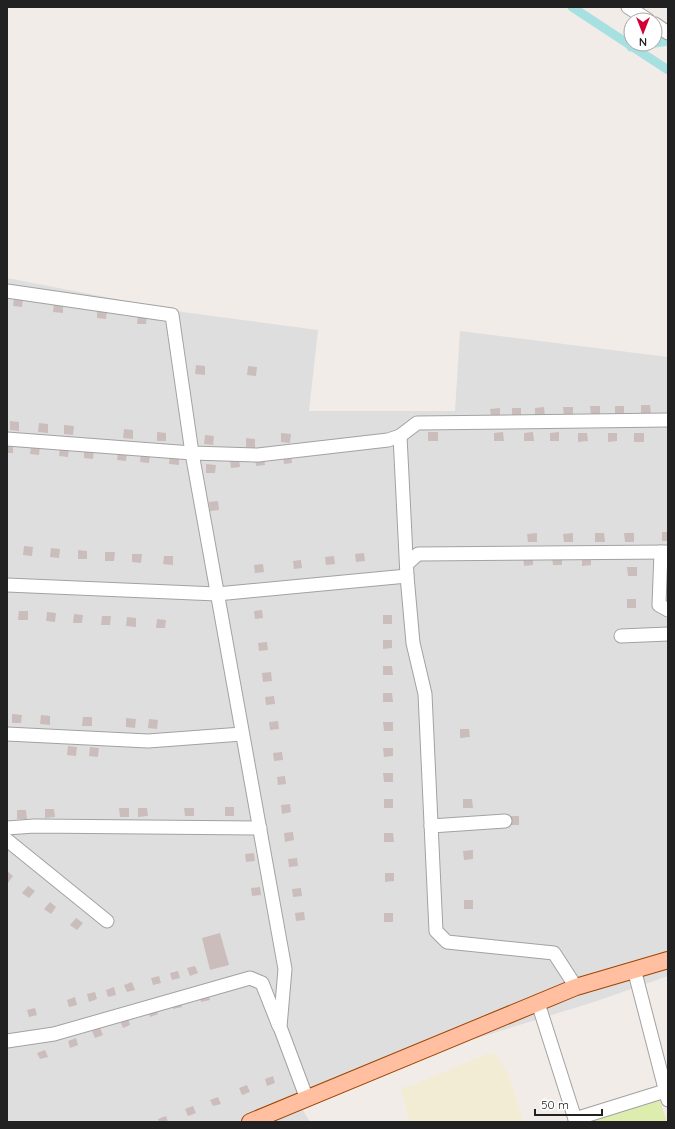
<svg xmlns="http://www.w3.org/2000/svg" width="675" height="1129" font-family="Quicksand,sans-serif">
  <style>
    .residential { fill: #dfdedf }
    .farmland { fill: #f1ecd3 }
    .grass { fill: #dcedad }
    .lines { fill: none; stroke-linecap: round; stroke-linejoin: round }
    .canal { stroke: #a7e0e0; stroke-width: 9 }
    .building { fill: #cabdbb }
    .minor-casing { stroke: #a2a2a2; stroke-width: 15 }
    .major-casing { stroke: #9f4400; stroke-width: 18 }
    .minor { stroke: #fff; stroke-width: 13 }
    .major { stroke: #ffbfa0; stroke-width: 16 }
  </style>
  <rect width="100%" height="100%" fill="#f2ece8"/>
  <polygon class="residential" points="7,278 183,312 318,330 309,411 455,411 460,331 668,357 668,976 597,1001 294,1095 310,1122 7,1122"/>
  <polygon class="farmland" points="487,1054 495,1054 508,1074 524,1122 409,1122 401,1088 413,1085"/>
  <polygon class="grass" points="659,1098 667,1122 593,1122 592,1118"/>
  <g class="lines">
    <g class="canal">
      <polyline points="572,7 668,70"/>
      <polyline points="655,43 668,41"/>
      <polyline points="631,47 650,44"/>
    </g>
  </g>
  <g class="building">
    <polygon points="14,298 23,298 22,307 13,306"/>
    <polygon points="54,303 63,304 63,313 53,312"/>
    <polygon points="97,309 107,310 106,319 97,318"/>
    <polygon points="138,315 147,316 146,324 137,324"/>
    <polygon points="196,365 205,366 205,375 195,374"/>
    <polygon points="248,366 257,367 256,376 247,375"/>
    <polygon points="641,405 650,405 651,414 641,414"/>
    <polygon points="590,406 600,406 600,415 591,415"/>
    <polygon points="615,406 624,406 624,414 615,415"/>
    <polygon points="544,407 545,416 535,416 535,408"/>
    <polygon points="563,407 573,407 573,415 564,416"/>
    <polygon points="500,408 500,417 491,417 490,409"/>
    <polygon points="512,408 521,408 521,416 512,417"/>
    <polygon points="10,421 19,422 19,431 10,430"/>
    <polygon points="39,423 48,424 48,433 38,432"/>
    <polygon points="64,425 74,426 73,435 64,434"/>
    <polygon points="124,429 133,430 133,439 123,438"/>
    <polygon points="157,432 166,433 166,441 157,441"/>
    <rect x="428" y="432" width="10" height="9"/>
    <polygon points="503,432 504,441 494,441 494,433"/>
    <polygon points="533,432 534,441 524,441 524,433"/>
    <polygon points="559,432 559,441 550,441 550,433"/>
    <polygon points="281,433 291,434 290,443 281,442"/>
    <polygon points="578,433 587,433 588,441 578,442"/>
    <polygon points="608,433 617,433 617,441 608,442"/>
    <rect x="634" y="433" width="10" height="9"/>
    <polygon points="205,435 214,436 213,445 204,444"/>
    <polygon points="246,438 255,439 255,448 246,447"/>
    <rect x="7" y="444" width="6" height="9"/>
    <polygon points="31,446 40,446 39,455 30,454"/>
    <polygon points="60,447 69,448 68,457 59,456"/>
    <polygon points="84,449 94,450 93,459 84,458"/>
    <polygon points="118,452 127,452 126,461 117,460"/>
    <polygon points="141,453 150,454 149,463 140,462"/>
    <polygon points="170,455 179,456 179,465 169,464"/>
    <polygon points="291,455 292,463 284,464 283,456"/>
    <polygon points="264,457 265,465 256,466 255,458"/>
    <polygon points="239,459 240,467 231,468 230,460"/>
    <polygon points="206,464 216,465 215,473 206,473"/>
    <polygon points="218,501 219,510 210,511 209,502"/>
    <rect x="662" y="532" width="6" height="9"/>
    <polygon points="537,533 537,542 528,542 527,534"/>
    <polygon points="573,533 573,542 564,542 563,534"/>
    <polygon points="595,533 604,533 605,542 595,542"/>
    <polygon points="624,533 634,533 634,542 625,542"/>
    <polygon points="24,546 33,547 32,556 23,555"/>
    <polygon points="51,548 60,549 59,558 50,557"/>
    <polygon points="78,550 87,551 87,559 78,559"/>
    <polygon points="105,552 115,552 114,561 105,561"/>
    <polygon points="364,553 365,561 356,562 355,554"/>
    <polygon points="132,554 142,554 141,563 132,562"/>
    <polygon points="164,556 173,556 173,565 163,564"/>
    <polygon points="334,556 335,564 326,565 325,557"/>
    <polygon points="562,556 562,565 553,565 552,557"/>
    <polygon points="523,557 533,557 533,565 524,566"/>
    <polygon points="582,557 591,557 591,565 582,566"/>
    <polygon points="301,560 302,568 294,569 293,561"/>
    <polygon points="263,564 264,572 255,573 254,565"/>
    <polygon points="627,567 637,567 637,576 628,576"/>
    <rect x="627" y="599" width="9" height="9"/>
    <polygon points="262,610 263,618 255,619 254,611"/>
    <polygon points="19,611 28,611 28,620 18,620"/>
    <polygon points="47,612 56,613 55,622 46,621"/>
    <polygon points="74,614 83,615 82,623 73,623"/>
    <rect x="383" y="615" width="9" height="9"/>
    <polygon points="102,616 111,616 110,625 101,625"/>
    <polygon points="127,617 136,618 136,627 126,626"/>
    <polygon points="157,619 166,620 165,628 156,628"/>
    <polygon points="383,640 392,640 392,648 383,649"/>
    <polygon points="267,642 268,650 259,651 258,643"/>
    <polygon points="383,666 392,666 393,675 383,675"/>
    <polygon points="271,672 272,681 263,682 262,673"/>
    <polygon points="383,693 392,693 393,702 383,702"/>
    <polygon points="274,696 275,704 266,705 265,697"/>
    <polygon points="12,714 22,715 21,723 12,723"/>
    <polygon points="41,715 50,716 50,725 40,724"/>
    <polygon points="83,717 92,717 92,726 82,726"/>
    <polygon points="126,718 136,719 135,728 126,727"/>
    <polygon points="149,719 158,720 157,729 148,728"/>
    <polygon points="278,721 279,729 270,730 269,722"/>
    <polygon points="383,722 393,722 393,731 384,731"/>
    <polygon points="460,729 469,729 470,737 460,738"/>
    <polygon points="68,746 77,747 76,756 67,755"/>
    <polygon points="90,747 99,748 98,757 89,756"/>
    <polygon points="383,748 393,748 393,756 384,757"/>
    <polygon points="282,752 283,760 274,761 273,753"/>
    <polygon points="383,773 393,773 393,782 384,782"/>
    <polygon points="285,776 286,784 278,785 277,777"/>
    <rect x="384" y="799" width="9" height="9"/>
    <polygon points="463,799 472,799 473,808 463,808"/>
    <polygon points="290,804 291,812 282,814 281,805"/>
    <rect x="225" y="807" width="9" height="9"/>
    <polygon points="119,808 129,808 129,817 120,817"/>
    <polygon points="138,808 147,808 148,816 138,817"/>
    <polygon points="184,808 194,808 194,816 185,816"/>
    <polygon points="45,809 54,809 55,817 45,818"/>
    <polygon points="17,810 26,810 27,819 17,819"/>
    <rect x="510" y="816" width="9" height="9"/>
    <polygon points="293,832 294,840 285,842 284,833"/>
    <polygon points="384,833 393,833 394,842 384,842"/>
    <polygon points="473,850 473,859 464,860 463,851"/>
    <polygon points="254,853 255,861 246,862 245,854"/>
    <polygon points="297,858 298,866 289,867 288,859"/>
    <polygon points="7,871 13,876 8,883 7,882"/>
    <polygon points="385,873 394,873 394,881 385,882"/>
    <polygon points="28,886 35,891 29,898 22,893"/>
    <polygon points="260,887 261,895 252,896 251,888"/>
    <polygon points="301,888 302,896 293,897 292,889"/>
    <rect x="464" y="900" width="9" height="9"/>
    <polygon points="50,902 56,907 51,914 44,909"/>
    <polygon points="304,912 305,920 296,921 295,913"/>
    <rect x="384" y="913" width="9" height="9"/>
    <polygon points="76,918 83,923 77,930 70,925"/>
    <polygon points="220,933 229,965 210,970 202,938"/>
    <polygon points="195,966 198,973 190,976 187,968"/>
    <polygon points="178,971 180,978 172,980 170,973"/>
    <polygon points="159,976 161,983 153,985 151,978"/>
    <polygon points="132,982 135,990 127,992 124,985"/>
    <polygon points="114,987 116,995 108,997 106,990"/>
    <polygon points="95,992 97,999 89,1002 87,994"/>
    <polygon points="208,993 210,1000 201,1002 199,995"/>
    <polygon points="75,997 77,1005 69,1007 67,1000"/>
    <polygon points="181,1000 182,1007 173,1009 172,1002"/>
    <polygon points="156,1007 158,1014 150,1017 148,1010"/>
    <polygon points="35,1008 37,1015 29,1017 27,1010"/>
    <polygon points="128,1018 130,1025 123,1028 120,1021"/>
    <polygon points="100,1028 103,1035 95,1038 92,1031"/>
    <polygon points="76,1038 78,1045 70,1048 68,1041"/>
    <polygon points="45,1050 48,1057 40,1059 37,1053"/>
    <polygon points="273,1076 275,1083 267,1086 265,1079"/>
    <polygon points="247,1085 250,1092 242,1095 239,1088"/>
    <polygon points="218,1097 221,1104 213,1106 210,1100"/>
    <polygon points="193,1106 196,1113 188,1116 185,1109"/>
    <polygon points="166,1116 168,1122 159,1122 158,1119"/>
  </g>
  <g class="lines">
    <g class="minor-casing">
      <g id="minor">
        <polyline points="628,7 648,20"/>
        <polyline points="655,24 668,33"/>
        <polyline points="7,291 172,315 192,453 285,969 280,1027 307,1099"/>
        <polyline points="400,436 407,576 413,643 425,694 436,931 447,942 554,953 576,987"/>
        <polyline points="7,439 192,453 258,455 388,440 400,436 417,423 668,420"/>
        <polyline points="661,552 659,605 668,610"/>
        <polyline points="407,564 418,554 668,552"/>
        <polyline points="7,585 217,594 407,576"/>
        <polyline points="621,636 668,634"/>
        <polyline points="7,734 148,741 242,734"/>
        <polyline points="431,826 505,821"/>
        <polyline points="7,828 34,826 260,828"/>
        <polyline points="7,840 107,921"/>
        <polyline points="634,969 668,1100"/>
        <polyline points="538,1003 576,1122"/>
        <polyline points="7,1041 54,1034 250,978 262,983 279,1026"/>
        <polyline points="575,1119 665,1091"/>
      </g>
    </g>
    <g class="major-casing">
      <polyline id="major" points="250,1122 576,987 668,960"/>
    </g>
    <use href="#minor" class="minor"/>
    <use href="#major" class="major"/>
  </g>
  <rect width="675" height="1129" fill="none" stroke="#212121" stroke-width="16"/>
  <g transform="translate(643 32) rotate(180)"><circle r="19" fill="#ffffff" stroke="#a6a6a6"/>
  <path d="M0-3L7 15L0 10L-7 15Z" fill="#d30033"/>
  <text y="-6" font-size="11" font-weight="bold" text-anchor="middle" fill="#212121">N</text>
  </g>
  <path d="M535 1109v6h67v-6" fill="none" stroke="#212121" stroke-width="2"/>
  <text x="541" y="1109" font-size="12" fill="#212121" stroke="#ffffff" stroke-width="3" paint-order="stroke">50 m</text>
</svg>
